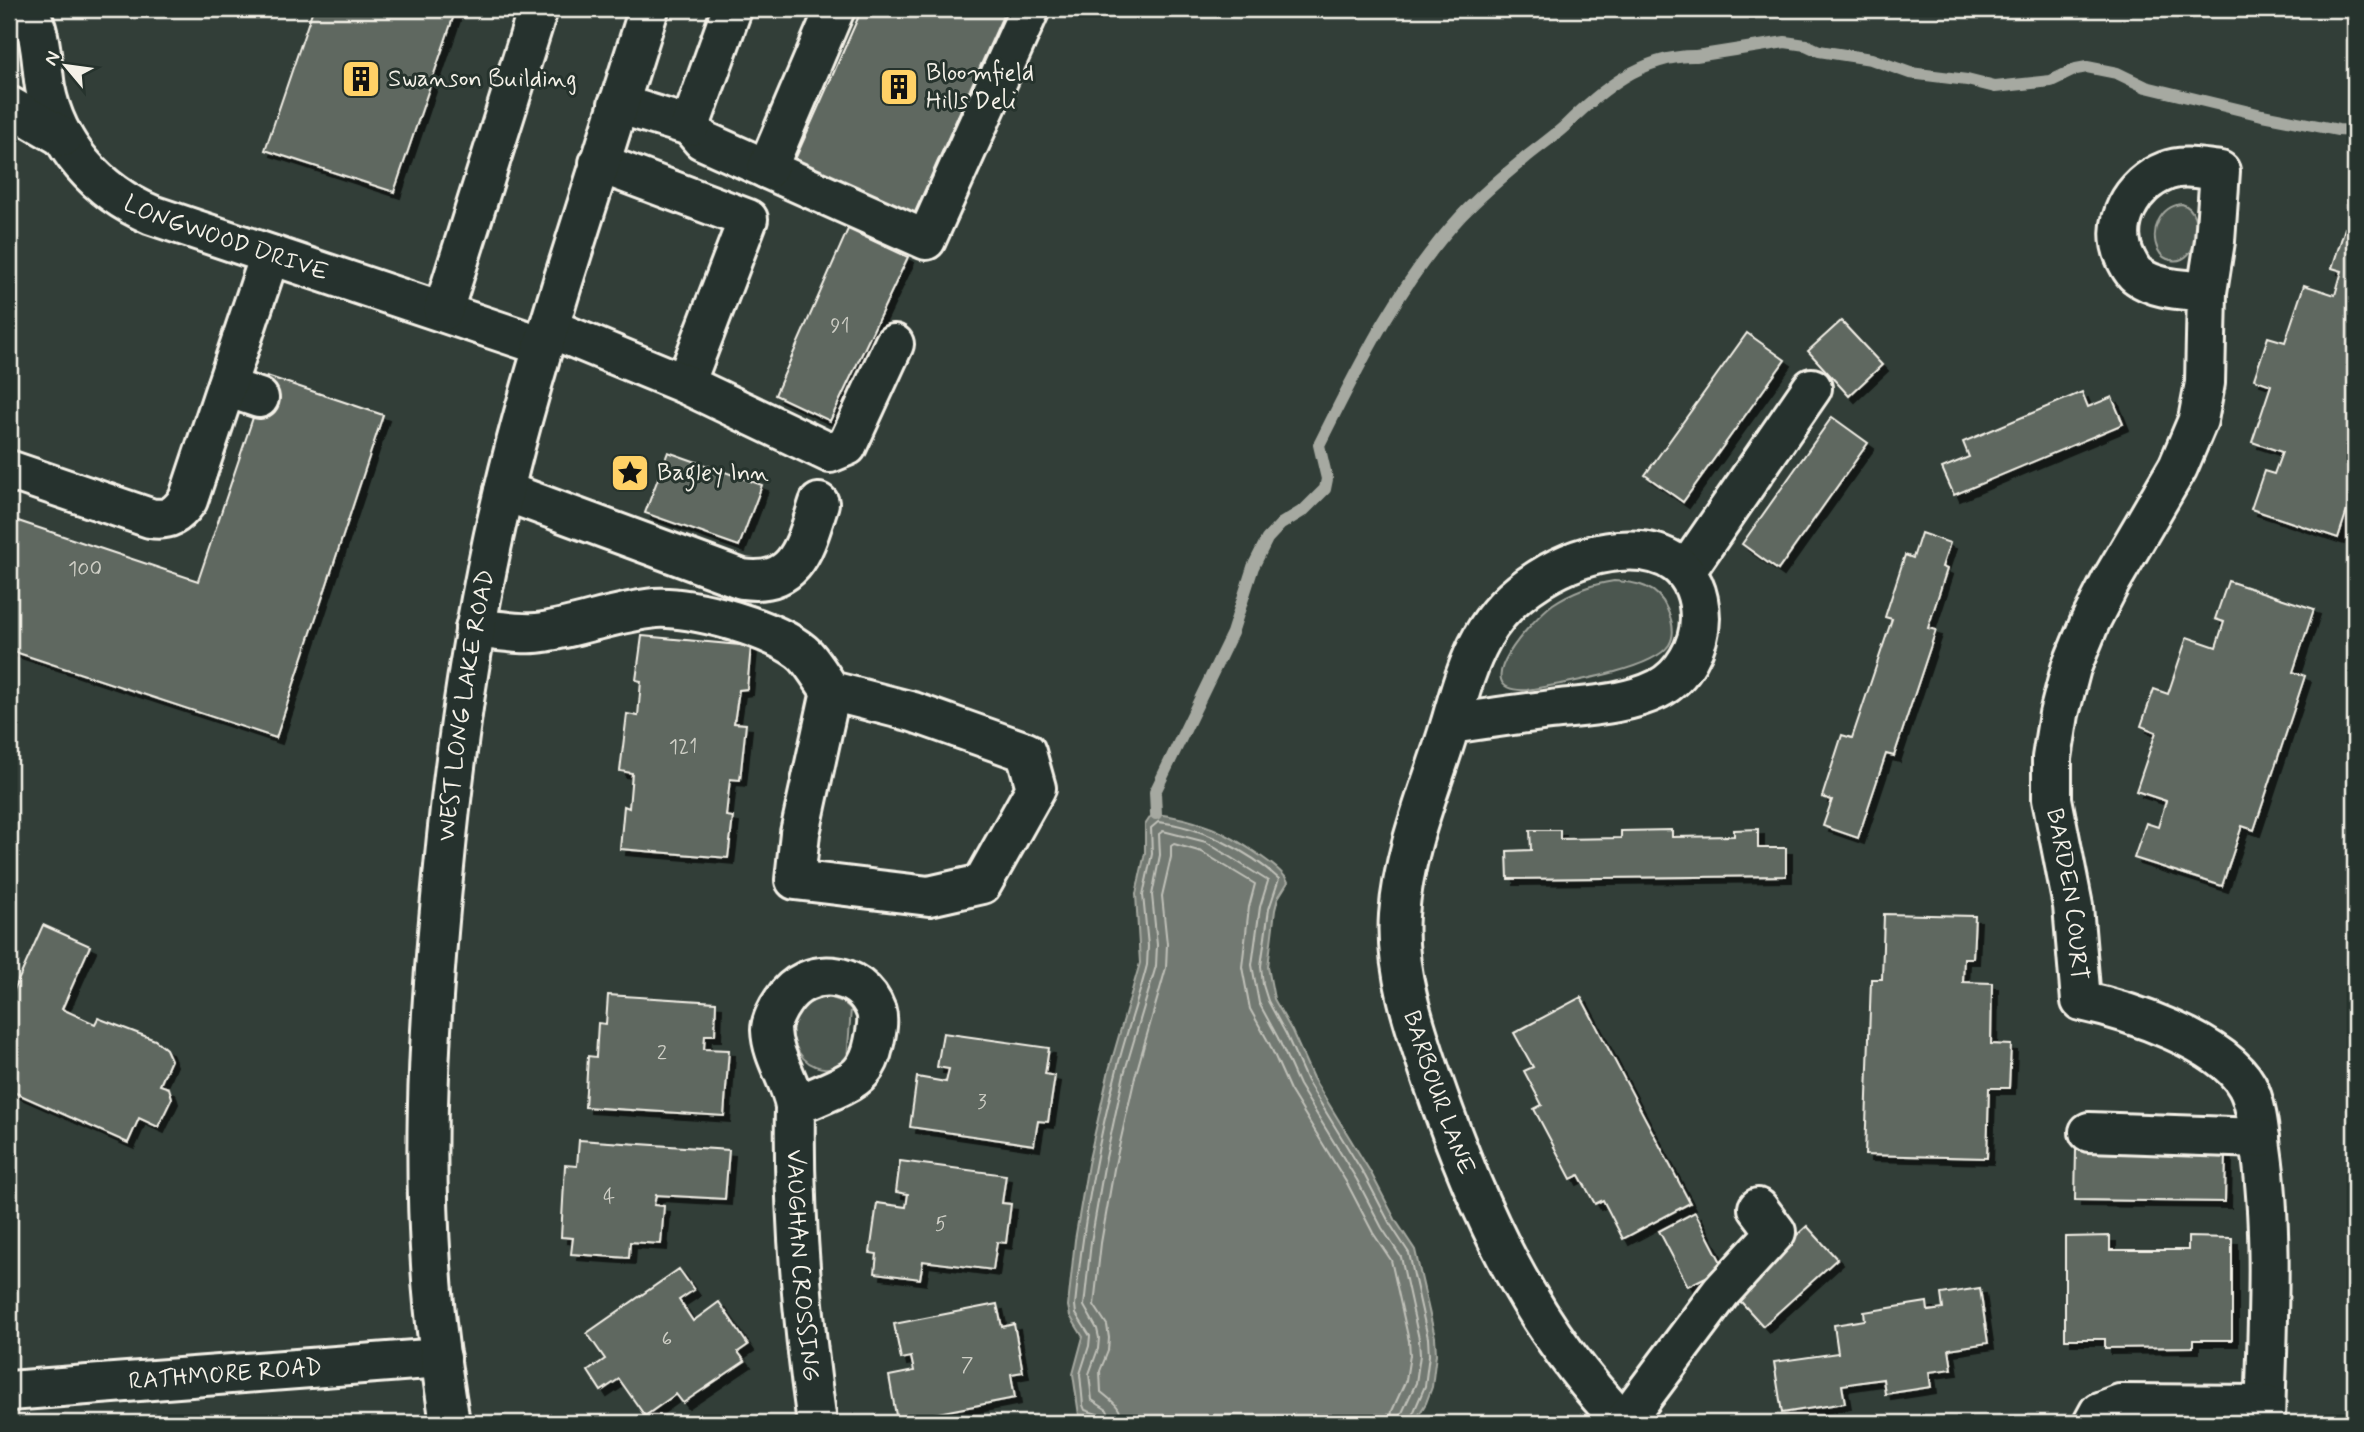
<svg xmlns="http://www.w3.org/2000/svg" width="2364" height="1432" font-family="Mynerve,sans-serif">
  <style>
    .green { fill: #4c564f; stroke: #a0a49c; stroke-width: 2 }
    .water { fill: #727972; stroke: #a6a9a1; stroke-width: 2 }
    .lines { fill: none; stroke-linecap: round; stroke-linejoin: round }
    .shore { stroke: #c0c1b9; stroke-width: 2 }
    .stream { stroke: #a6a9a1; stroke-width: 12 }
    .building { fill: #5f6861; stroke: #f4f1e8; stroke-width: 2; filter: url(#shadow) }
    .minor-casing { stroke: #f4f1e8; stroke-width: 44 }
    .major-casing { stroke: #f4f1e8; stroke-width: 44 }
    .minor { stroke: #26332d; stroke-width: 38 }
    .major { stroke: #26332d; stroke-width: 38 }
    .labels { text-anchor: middle; dominant-baseline: central; stroke-width: 6; stroke-linejoin: round; paint-order: stroke }
    .number-label { font-size: 21px; fill: #cfcfc6 }
    .poi-label { font-size: 24px; fill: #f4f1e8; stroke: #26332d; text-anchor: start }
    .street-label { font-size: 24px; fill: #f4f1e8; stroke: #26332d }
  </style>
  <defs>
    <filter id="shadow"><feDropShadow dx="6" dy="6" stdDeviation="0" flood-color="#0009"/></filter>
  </defs>
  <rect width="100%" height="100%" fill="#323e38"/>
  <filter id="ink" filterUnits="userSpaceOnUse"><feTurbulence type="fractalNoise" baseFrequency=".0143" numOctaves="2"/><feDisplacementMap in="SourceGraphic" scale="14" xChannelSelector="R" yChannelSelector="G"/><feConvolveMatrix kernelMatrix="1 2 1 2 8 2 1 2 1" color-interpolation-filters="sRGB"/></filter>
  <g filter="url(#ink)">
    <g class="green">
      <path d="M2182 204C2206 211 2199 266 2171 260 2165 259 2161 256 2158 250 2149 232 2160 206 2182 204Z"/>
      <path d="M1614 581C1636 582 1658 586 1667 609 1672 620 1676 634 1669 645 1652 671 1558 684 1527 690 1462 694 1535 617 1553 604 1571 592 1593 584 1614 581Z"/>
      <path d="M829 997 843 1002 851 1009 847 1060C802 1095 760 1006 829 997Z"/>
      <polygon points="393,1418 395,1423 300,1423"/>
    </g>
    <path class="water" d="M1156 814C1174 816 1191 820 1209 827 1226 833 1282 866 1288 882L1278 898 1275 910 1268 967 1274 999 1292 1031 1313 1078 1371 1173 1396 1221 1415 1250 1435 1337 1436 1354 1432 1387 1426 1403 1414 1423H1106L1079 1415 1073 1374 1083 1337 1070 1316 1068 1306 1075 1240 1088 1164 1109 1070 1140 963 1136 894 1145 853V825L1151 816Z"/>
    <g class="lines">
      <g class="shore">
        <path d="M1103 1423 1100 1415 1085 1410 1083 1405 1080 1374 1089 1346 1090 1336 1076 1314 1075 1305C1083 1227 1096 1149 1116 1073 1125 1036 1138 1001 1147 965L1148 946 1143 895 1152 854 1151 828 1158 822C1199 826 1249 851 1279 879L1269 909 1261 966 1263 985 1268 1001 1286 1034 1307 1081 1365 1176 1390 1224 1409 1253 1428 1338 1429 1355 1425 1386 1409 1423"/>
        <polyline points="1112,1423 1107,1410 1092,1400 1089,1374 1098,1349 1099,1338 1097,1329 1084,1306 1091,1242 1104,1167 1124,1074 1156,966 1157,945 1152,895 1160,855 1159,834 1163,831 1206,842 1268,881 1260,907 1252,965 1259,1003 1278,1038 1299,1085 1357,1180 1382,1228 1401,1257 1419,1339 1420,1355 1416,1383 1401,1415 1400,1423"/>
        <path d="M1122 1423C1122 1407 1113 1402 1101 1392L1100 1371 1108 1351 1109 1338 1107 1325 1094 1305 1101 1243 1114 1169 1135 1077 1166 968 1167 944 1162 896 1171 857V846L1174 844 1202 852 1255 884 1249 907 1242 967 1250 1009 1269 1043 1290 1090 1348 1185 1373 1233 1391 1260 1409 1341 1410 1355 1406 1380 1392 1411 1390 1423"/>
      </g>
      <path class="stream" d="M1156 814 1155 792 1232 633 1253 567 1267 539 1281 524 1304 510 1325 489 1327 479 1319 445C1359 365 1399 283 1461 216 1480 196 1502 177 1524 159 1537 148 1552 138 1565 126 1601 90 1643 55 1696 56L1785 42 1806 45 1819 51 1871 59 1910 73 1967 80 1995 87 2051 81 2076 69 2087 67 2117 73 2146 87 2262 115 2338 130 2355 131"/>
    </g>
    <g class="building">
      <polygon points="313,9 456,9 394,192 265,150"/>
      <polygon points="862,9 1006,9 912,219 792,166"/>
      <polygon points="2345,228 2355,232 2355,486 2338,538 2251,509 2264,471 2274,474 2282,452 2252,442 2271,385 2254,379 2268,337 2285,342 2304,285 2335,295 2342,271 2332,268"/>
      <polygon points="848,229 908,257 830,421 775,395"/>
      <polygon points="1841,321 1882,365 1849,396 1808,351"/>
      <polygon points="1747,333 1785,360 1683,502 1645,475"/>
      <polygon points="267,376 383,415 276,738 9,650 9,518 198,581"/>
      <polygon points="2082,392 2088,407 2112,397 2123,424 1954,495 1942,468 1969,457 1963,442"/>
      <polygon points="1832,417 1868,443 1778,570 1742,544"/>
      <polygon points="668,452 762,485 739,546 645,513"/>
      <polygon points="1921,533 1950,543 1942,567 1947,569 1928,628 1936,630 1894,756 1886,754 1858,838 1823,826 1832,800 1822,797 1842,735 1852,738 1892,619 1885,617 1905,555 1913,558"/>
      <polygon points="2228,581 2314,609 2293,672 2305,676 2254,830 2242,826 2222,886 2134,858 2146,823 2158,827 2166,801 2136,791 2156,732 2141,726 2154,689 2168,694 2187,637 2216,647 2224,622 2215,619"/>
      <polygon points="642,636 751,646 747,689 739,690 734,723 746,724 740,780 730,779 726,816 733,817 728,858 620,849 624,806 629,808 632,773 620,771 627,714 638,716 641,681 636,680"/>
      <polygon points="1758,829 1758,848 1786,848 1786,876 1508,879 1507,851 1531,850 1530,830 1560,830 1560,839 1621,838 1621,831 1672,830 1672,837 1734,836 1734,830"/>
      <polygon points="1884,914 1975,916 1973,958 1964,958 1963,982 1992,983 1991,1044 2011,1045 2009,1088 1989,1088 1987,1158 1865,1155 1871,979 1882,979"/>
      <polygon points="43,925 90,946 62,1009 95,1024 98,1018 155,1040 166,1049 171,1060 160,1085 169,1088 172,1098 158,1127 139,1118 128,1143 9,1090 9,1001"/>
      <polygon points="608,995 716,1002 715,1035 705,1035 704,1049 729,1050 724,1116 585,1107 588,1056 596,1057 598,1023 606,1024"/>
      <polygon points="1581,997 1690,1203 1623,1239 1603,1200 1595,1204 1579,1175 1571,1179 1534,1109 1542,1105 1524,1071 1533,1067 1514,1033"/>
      <polygon points="943,1033 1049,1048 1045,1074 1055,1076 1048,1122 1038,1121 1034,1145 910,1127 917,1077 946,1082 949,1069 937,1067"/>
      <polygon points="579,1140 729,1150 725,1199 656,1195 654,1205 664,1206 661,1244 630,1242 629,1258 571,1254 573,1238 561,1237 565,1165 577,1166"/>
      <polygon points="2076,1149 2226,1151 2225,1202 2075,1200"/>
      <polygon points="900,1161 1006,1175 1002,1203 1011,1204 1006,1243 997,1242 993,1270 923,1261 920,1279 875,1273 877,1254 870,1253 877,1203 906,1207 908,1194 896,1192"/>
      <polygon points="1695,1212 1724,1268 1688,1286 1659,1231"/>
      <polygon points="1807,1226 1837,1259 1763,1326 1733,1293"/>
      <polygon points="2110,1236 2110,1250 2188,1250 2188,1237 2232,1238 2232,1340 2193,1340 2193,1347 2105,1348 2105,1339 2065,1339 2065,1237"/>
      <polygon points="679,1269 694,1290 679,1300 693,1321 719,1302 748,1345 738,1352 745,1361 683,1403 676,1394 645,1416 619,1379 601,1391 588,1371 605,1359 587,1333"/>
      <polygon points="1980,1288 1988,1343 1949,1349 1952,1369 1929,1372 1931,1387 1885,1394 1883,1379 1842,1385 1845,1403 1782,1413 1774,1362 1838,1353 1834,1325 1865,1320 1864,1312 1927,1302 1928,1311 1943,1309 1941,1294"/>
      <polygon points="997,1304 1002,1327 1014,1324 1023,1372 1011,1374 1015,1398 897,1421 889,1376 914,1371 911,1357 901,1359 894,1324"/>
    </g>
    <g class="lines">
      <g class="minor-casing">
        <g id="minor">
          <path id="s1" d="M27 9C42 31 41 62 45 87 56 146 98 192 152 215L543 346"/>
          <polyline points="618,104 690,126 702,140 926,240 1030,9"/>
          <polyline points="9,106 63,137"/>
          <polyline points="690,126 732,9"/>
          <polyline points="599,163 748,219 685,384"/>
          <polyline points="767,169 835,9"/>
          <path id="s2" d="M2207 292C2184 289 2157 290 2138 276 2133 273 2129 265 2126 259 2109 224 2132 184 2166 171 2183 164 2202 169 2220 171L2215 241 2207 292 2205 383 2198 420 2178 467 2111 581 2090 622 2071 668 2059 714 2052 758V799L2073 906 2081 1001C2128 1011 2222 1041 2247 1086 2256 1102 2259 1130 2261 1148 2274 1239 2267 1332 2265 1423"/>
          <polyline points="443,311 538,9"/>
          <polyline points="549,328 685,384 830,453 847,446 894,344"/>
          <polyline points="226,387 259,398"/>
          <path d="M9 470 150 518C169 521 177 515 188 500L270 255"/>
          <path d="M504 491 742 579C798 587 805 545 819 503"/>
          <polyline points="1686,571 1812,388"/>
          <path d="M475 628C495 630 525 636 544 632 581 626 617 612 655 608 690 605 781 630 806 656 815 666 823 680 831 691L913 712 1026 752 1036 788 982 884 929 896 795 880 800 833 831 691"/>
          <path id="s3" d="M1451 724C1484 719 1518 714 1551 710 1586 706 1626 705 1658 689 1683 676 1700 646 1700 618 1699 567 1665 547 1618 551 1565 556 1507 591 1482 638 1468 663 1460 691 1452 719 1433 784 1404 846 1399 915 1395 973 1416 1031 1434 1084 1477 1209 1531 1328 1624 1423"/>
          <path id="s4" d="M795 1106C812 1098 851 1085 861 1072 868 1064 872 1053 874 1043 876 1033 879 1021 876 1011 861 969 806 965 783 1001 778 1008 771 1021 771 1030 772 1057 790 1079 795 1106 793 1213 802 1317 817 1423"/>
          <polyline points="2089,1132 2260,1138"/>
          <path id="s5" d="M9 1391 441 1358"/>
          <polyline points="1624,1422 1721,1292 1776,1232 1758,1208"/>
          <polyline points="2093,1423 2099,1412 2120,1404 2265,1405"/>
        </g>
      </g>
      <g class="major-casing">
        <g id="major">
          <path id="s6" d="M450 1423C442 1371 434 1318 431 1265 422 1132 431 999 444 867 456 741 474 617 503 495 520 422 542 350 564 278 592 188 620 98 649 9"/>
        </g>
      </g>
      <use href="#minor" class="minor"/>
      <use href="#major" class="major"/>
    </g>
  </g>
  <defs>
    <g id="building-square" transform="scale(2.0125)"><rect x="-9" y="-9" width="18" height="18" rx="4" fill="#ffd166" stroke="#26332d"/><path d="M-4-6H4V6H1V3H-1V6H-4ZM-2.5-4.3h1.7v1.8h-1.7ZM.8-4.3h1.7v1.8H.8ZM-2.5-1h1.7V.8h-1.7ZM.8-1h1.7V.8H.8Z" fill="#111"/></g>
    <g id="sight-square" transform="scale(2.0125)"><rect x="-9" y="-9" width="18" height="18" rx="4" fill="#ffd166" stroke="#26332d"/><path d="M0-6L1.8-2.2L6-1.7L2.9 1.2L3.7 5.4L0 3.3L-3.7 5.4L-2.9 1.2L-6-1.7L-1.8-2.2Z" fill="#111"/></g>
  </defs>
  <g fill-rule="evenodd">
    <use href="#building-square" x="361" y="79"/>
    <use href="#building-square" x="899" y="87"/>
    <use href="#sight-square" x="630" y="473"/>
  </g>
  <g class="labels">
    <g class="number-label">
      <text x="840" y="326">91</text>
      <text x="85" y="569">100</text>
      <text x="683" y="747">121</text>
      <text x="662" y="1053">2</text>
      <text x="982" y="1102">3</text>
      <text x="609" y="1197">4</text>
      <text x="941" y="1224">5</text>
      <text x="667" y="1339">6</text>
      <text x="967" y="1365">7</text>
    </g>
    <g class="poi-label">
      <text x="926" y="73">Bloomfield<tspan x="926" dy="28">Hills Deli</tspan></text>
      <text x="388" y="79">Swanson Building</text>
      <text x="657" y="473">Bagley Inn</text>
    </g>
    <g class="street-label">
      <text stroke="none"><textPath href="#s1" startOffset="332">LONGWOOD DRIVE</textPath></text>
      <text stroke="none"><textPath href="#s6" startOffset="721">WEST LONG LAKE ROAD</textPath></text>
      <text stroke="none"><textPath href="#s2" startOffset="1015">BARDEN COURT</textPath></text>
      <text stroke="none"><textPath href="#s3" startOffset="1060">BARBOUR LANE</textPath></text>
      <text stroke="none"><textPath href="#s4" startOffset="527">VAUGHAN CROSSING</textPath></text>
      <text stroke="none"><textPath href="#s5" startOffset="217">RATHMORE ROAD</textPath></text>
    </g>
  </g>
  <rect width="2364" height="1432" fill="none" stroke="#26332d" stroke-width="35"/>
  <rect x="18" y="18" width="2329" height="1397" fill="none" stroke="#f4f1e8" stroke-width="2.5" filter="url(#ink)"/>
  <g transform="translate(66 66) rotate(299)" stroke="#26332d" stroke-width="5" paint-order="stroke">
  <path d="M0-5L12 26L0 18L-12 26Z" fill="#f4f1e8"/>
  <text y="-10" font-size="19" font-weight="bold" text-anchor="middle" fill="#f4f1e8">N</text>
  </g>
</svg>
